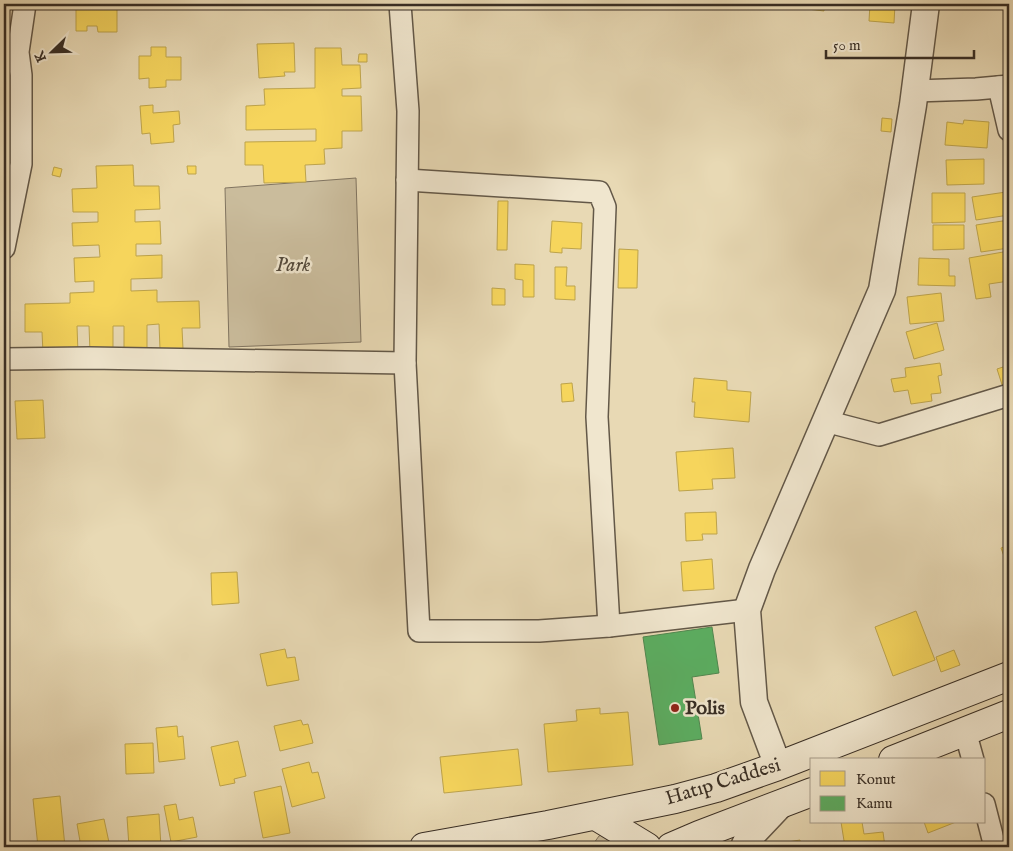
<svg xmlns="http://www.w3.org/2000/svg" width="1013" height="851" font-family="'IM FELL English',serif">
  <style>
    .green { fill: #cabc9c; stroke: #807460 }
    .homes { fill: #f6d55c; stroke: #bda34b }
    .public { fill: #5aae61; stroke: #50874f }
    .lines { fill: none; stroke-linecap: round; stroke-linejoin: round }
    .minor-casing { stroke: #635848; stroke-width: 24 }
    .tertiary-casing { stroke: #635848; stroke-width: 29 }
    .secondary-casing { stroke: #372d24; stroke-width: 30 }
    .minor { stroke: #f0e6ce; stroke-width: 21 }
    .tertiary { stroke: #f0e6ce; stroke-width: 26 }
    .secondary { stroke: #f0e6ce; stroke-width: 28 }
    .poi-dot { fill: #8f2418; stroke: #f0e6ce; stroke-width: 2 }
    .labels { text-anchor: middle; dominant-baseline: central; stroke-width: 5; stroke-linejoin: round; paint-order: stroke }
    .park-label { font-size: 20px; font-style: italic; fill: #544a3c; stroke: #f0e6ce }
    .poi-label { font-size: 20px; font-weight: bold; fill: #372d24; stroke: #f0e6ce; text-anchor: start }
    .street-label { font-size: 20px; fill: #372d24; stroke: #f0e6ce }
  </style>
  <rect width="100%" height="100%" fill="#e8d9b4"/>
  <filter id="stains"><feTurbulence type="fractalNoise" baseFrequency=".004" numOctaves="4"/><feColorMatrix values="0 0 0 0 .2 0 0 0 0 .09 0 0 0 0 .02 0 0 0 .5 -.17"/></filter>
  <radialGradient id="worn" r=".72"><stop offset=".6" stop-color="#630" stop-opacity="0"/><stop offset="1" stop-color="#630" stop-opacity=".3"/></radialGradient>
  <g class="green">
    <polygon points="356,178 361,342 229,347 225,188"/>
    <polygon points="607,833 636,847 591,847 599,836"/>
  </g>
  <g class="homes">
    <polygon points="76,4 117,4 117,32 98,32 97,26 87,26 87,31 76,31"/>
    <polygon points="783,4 824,4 824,11 783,6"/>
    <polygon points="870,4 895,4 894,23 869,21"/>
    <polygon points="294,43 295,72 284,72 285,76 259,78 257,44"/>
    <polygon points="151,47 166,47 166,57 181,57 181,80 166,80 166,87 149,88 149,78 139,79 139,56 151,56"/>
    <polygon points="315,48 341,48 342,65 360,65 361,88 342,89 342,96 361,96 362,131 342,131 342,148 324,149 325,164 305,165 306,182 264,183 263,165 245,165 245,142 316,141 316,129 246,130 246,106 265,105 264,89 315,88"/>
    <polygon points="359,54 367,54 367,62 358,62"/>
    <polygon points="153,105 153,113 179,111 180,124 173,125 174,142 151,144 150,133 142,134 140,106"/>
    <polygon points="882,118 892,119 891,132 881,131"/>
    <polygon points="964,120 989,122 987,148 945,145 947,122 963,124"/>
    <polygon points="984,159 984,184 947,185 946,160"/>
    <polygon points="133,165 134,186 159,186 160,209 135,210 135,222 160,221 161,244 136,244 136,256 162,255 162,278 131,279 131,291 157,290 157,302 199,301 200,328 182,328 183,349 160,349 159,324 147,325 147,351 124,351 124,326 113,326 113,351 90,352 89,326 77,326 78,353 43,353 42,332 25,332 25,304 70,303 70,293 94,292 94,281 75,282 74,258 100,257 99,245 73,246 72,223 98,222 98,212 73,212 72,189 97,188 96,166"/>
    <polygon points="187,166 196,166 196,174 188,174"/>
    <polygon points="54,167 62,169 60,177 52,175"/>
    <polygon points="1006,192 1009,215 976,220 972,197"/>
    <polygon points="932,193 965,193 965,222 932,223"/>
    <polygon points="498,201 508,201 507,250 497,250"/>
    <polygon points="1009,220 1009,248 981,252 976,225"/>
    <polygon points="552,221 582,223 581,249 562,248 562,253 550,252"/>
    <polygon points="933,225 964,225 964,249 933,250"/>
    <polygon points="619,249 638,250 637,288 618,288"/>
    <polygon points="1009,251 1009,281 989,284 991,297 976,299 969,258"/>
    <polygon points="919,258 949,259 949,276 955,276 955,286 918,285"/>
    <polygon points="515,264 534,265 534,297 523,297 523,280 515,279"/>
    <polygon points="555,267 567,267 566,286 575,286 575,300 555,299"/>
    <polygon points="492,288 505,289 505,305 492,305"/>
    <polygon points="941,293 944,321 910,324 907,297"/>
    <polygon points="937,323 944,350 914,359 906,332"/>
    <polygon points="940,363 942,375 938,376 941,393 931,394 932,401 911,404 908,390 894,392 891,379 906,377 905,368"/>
    <polygon points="1009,365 1009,393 1005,394 997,369"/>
    <polygon points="694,378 727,381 727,390 751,392 749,422 694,417 695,402 692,402"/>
    <polygon points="572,383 574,401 562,402 561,384"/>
    <polygon points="43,400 45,438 17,439 15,401"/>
    <polygon points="733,448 735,478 712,479 713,489 679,491 676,452"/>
    <polygon points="716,512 717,534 702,534 703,540 686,541 685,513"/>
    <polygon points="1009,545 1009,570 1001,548"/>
    <polygon points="712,559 714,589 683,591 681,562"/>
    <polygon points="237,572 239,603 212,605 211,573"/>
    <polygon points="916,611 935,660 893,676 875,627"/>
    <polygon points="285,649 287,658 295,657 299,680 267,686 260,654"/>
    <polygon points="954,650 960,665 941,672 936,657"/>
    <polygon points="600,708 600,714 628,712 633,765 548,772 544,724 577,721 576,710"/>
    <polygon points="301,720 303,725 308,724 313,743 280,751 274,726"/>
    <polygon points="177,726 178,737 183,736 185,759 159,762 156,728"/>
    <polygon points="238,741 246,776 234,779 235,783 220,786 211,747"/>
    <polygon points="153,743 154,773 126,774 125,744"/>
    <polygon points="518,749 522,785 444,793 440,757"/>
    <polygon points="309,762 312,773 318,772 325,798 292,807 282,769"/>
    <polygon points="281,786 290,833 263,838 254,792"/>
    <polygon points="60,796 65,847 38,847 33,799"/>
    <polygon points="176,804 179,820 193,817 197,837 171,842 164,806"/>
    <polygon points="159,814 161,847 129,847 127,817"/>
    <polygon points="104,819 110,847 81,847 77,824"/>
    <polygon points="841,822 862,822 864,834 883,832 885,847 845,847"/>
    <polygon points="924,822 956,822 928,833"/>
    <polygon points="1009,838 1009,847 1002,847 1001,841"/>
    <polygon points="800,840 801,847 788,847 788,842"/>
  </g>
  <polygon class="public" points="712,627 719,673 692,677 702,739 659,745 643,637"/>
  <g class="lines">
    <g class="minor-casing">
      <g id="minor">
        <polyline points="400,4 408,111 405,363 419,631 539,631 609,626 747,610"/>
        <polyline points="999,87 1009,130"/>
        <polyline points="915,91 976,89 1009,86"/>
        <polyline points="407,180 599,192 605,207 597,417 609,626"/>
        <polyline points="4,248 21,164 21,75 18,52 25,4"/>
        <polyline points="4,359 89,358 405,363"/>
        <polyline points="825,421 879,435 1009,395"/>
        <polyline points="965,731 973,760"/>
        <polyline points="984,804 995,847"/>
      </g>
    </g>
    <g class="tertiary-casing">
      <g id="tertiary">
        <polyline points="778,766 754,702 747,610 762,569 882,290 913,105 926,4"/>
        <polyline points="744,847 747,840 781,804"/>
      </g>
    </g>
    <g class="secondary-casing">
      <g id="secondary">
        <polyline points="893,760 1009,714"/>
        <polyline points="596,816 647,847"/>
        <polyline points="424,847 548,825 675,799 716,788 778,766 1009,676"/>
        <polyline points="671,847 699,835 812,792"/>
      </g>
    </g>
    <use href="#minor" class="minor"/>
    <use href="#tertiary" class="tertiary"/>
    <use href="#secondary" class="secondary"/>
  </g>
  <circle class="poi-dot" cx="675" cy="708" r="5"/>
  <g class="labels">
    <g class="park-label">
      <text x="293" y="265">Park</text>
    </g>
    <g class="poi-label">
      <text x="685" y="708">Polis</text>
    </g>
    <g class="street-label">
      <text transform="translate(723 782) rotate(-17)">Hatıp Caddesi</text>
    </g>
  </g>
  <rect width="1013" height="851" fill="none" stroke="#e8d9b4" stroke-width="20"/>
  <rect x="5" y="5" width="1003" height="841" fill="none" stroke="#372d24" stroke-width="2.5"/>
  <rect x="10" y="10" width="993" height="831" fill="none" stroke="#372d24"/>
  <rect x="810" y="758" width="175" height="65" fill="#f0e6ce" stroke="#a69c8a"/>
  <rect x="820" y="771" width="25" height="15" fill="#f6d55c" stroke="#a69c8a"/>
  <text x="856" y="784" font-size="15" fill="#372d24">Konut</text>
  <rect x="820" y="796" width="25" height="15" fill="#5aae61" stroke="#a69c8a"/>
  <text x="856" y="808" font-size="15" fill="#372d24">Kamu</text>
  <g transform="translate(52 52) rotate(247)" stroke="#f0e6ce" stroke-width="4" paint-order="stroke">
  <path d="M0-4L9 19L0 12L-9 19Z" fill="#372d24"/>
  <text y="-8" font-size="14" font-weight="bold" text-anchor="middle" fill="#372d24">K</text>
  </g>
  <path d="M826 50v8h148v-8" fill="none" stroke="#372d24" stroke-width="2.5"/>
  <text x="833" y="50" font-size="15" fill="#372d24" stroke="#f0e6ce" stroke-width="4" paint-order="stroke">50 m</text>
  <rect width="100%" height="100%" filter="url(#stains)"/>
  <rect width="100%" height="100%" fill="url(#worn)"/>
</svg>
